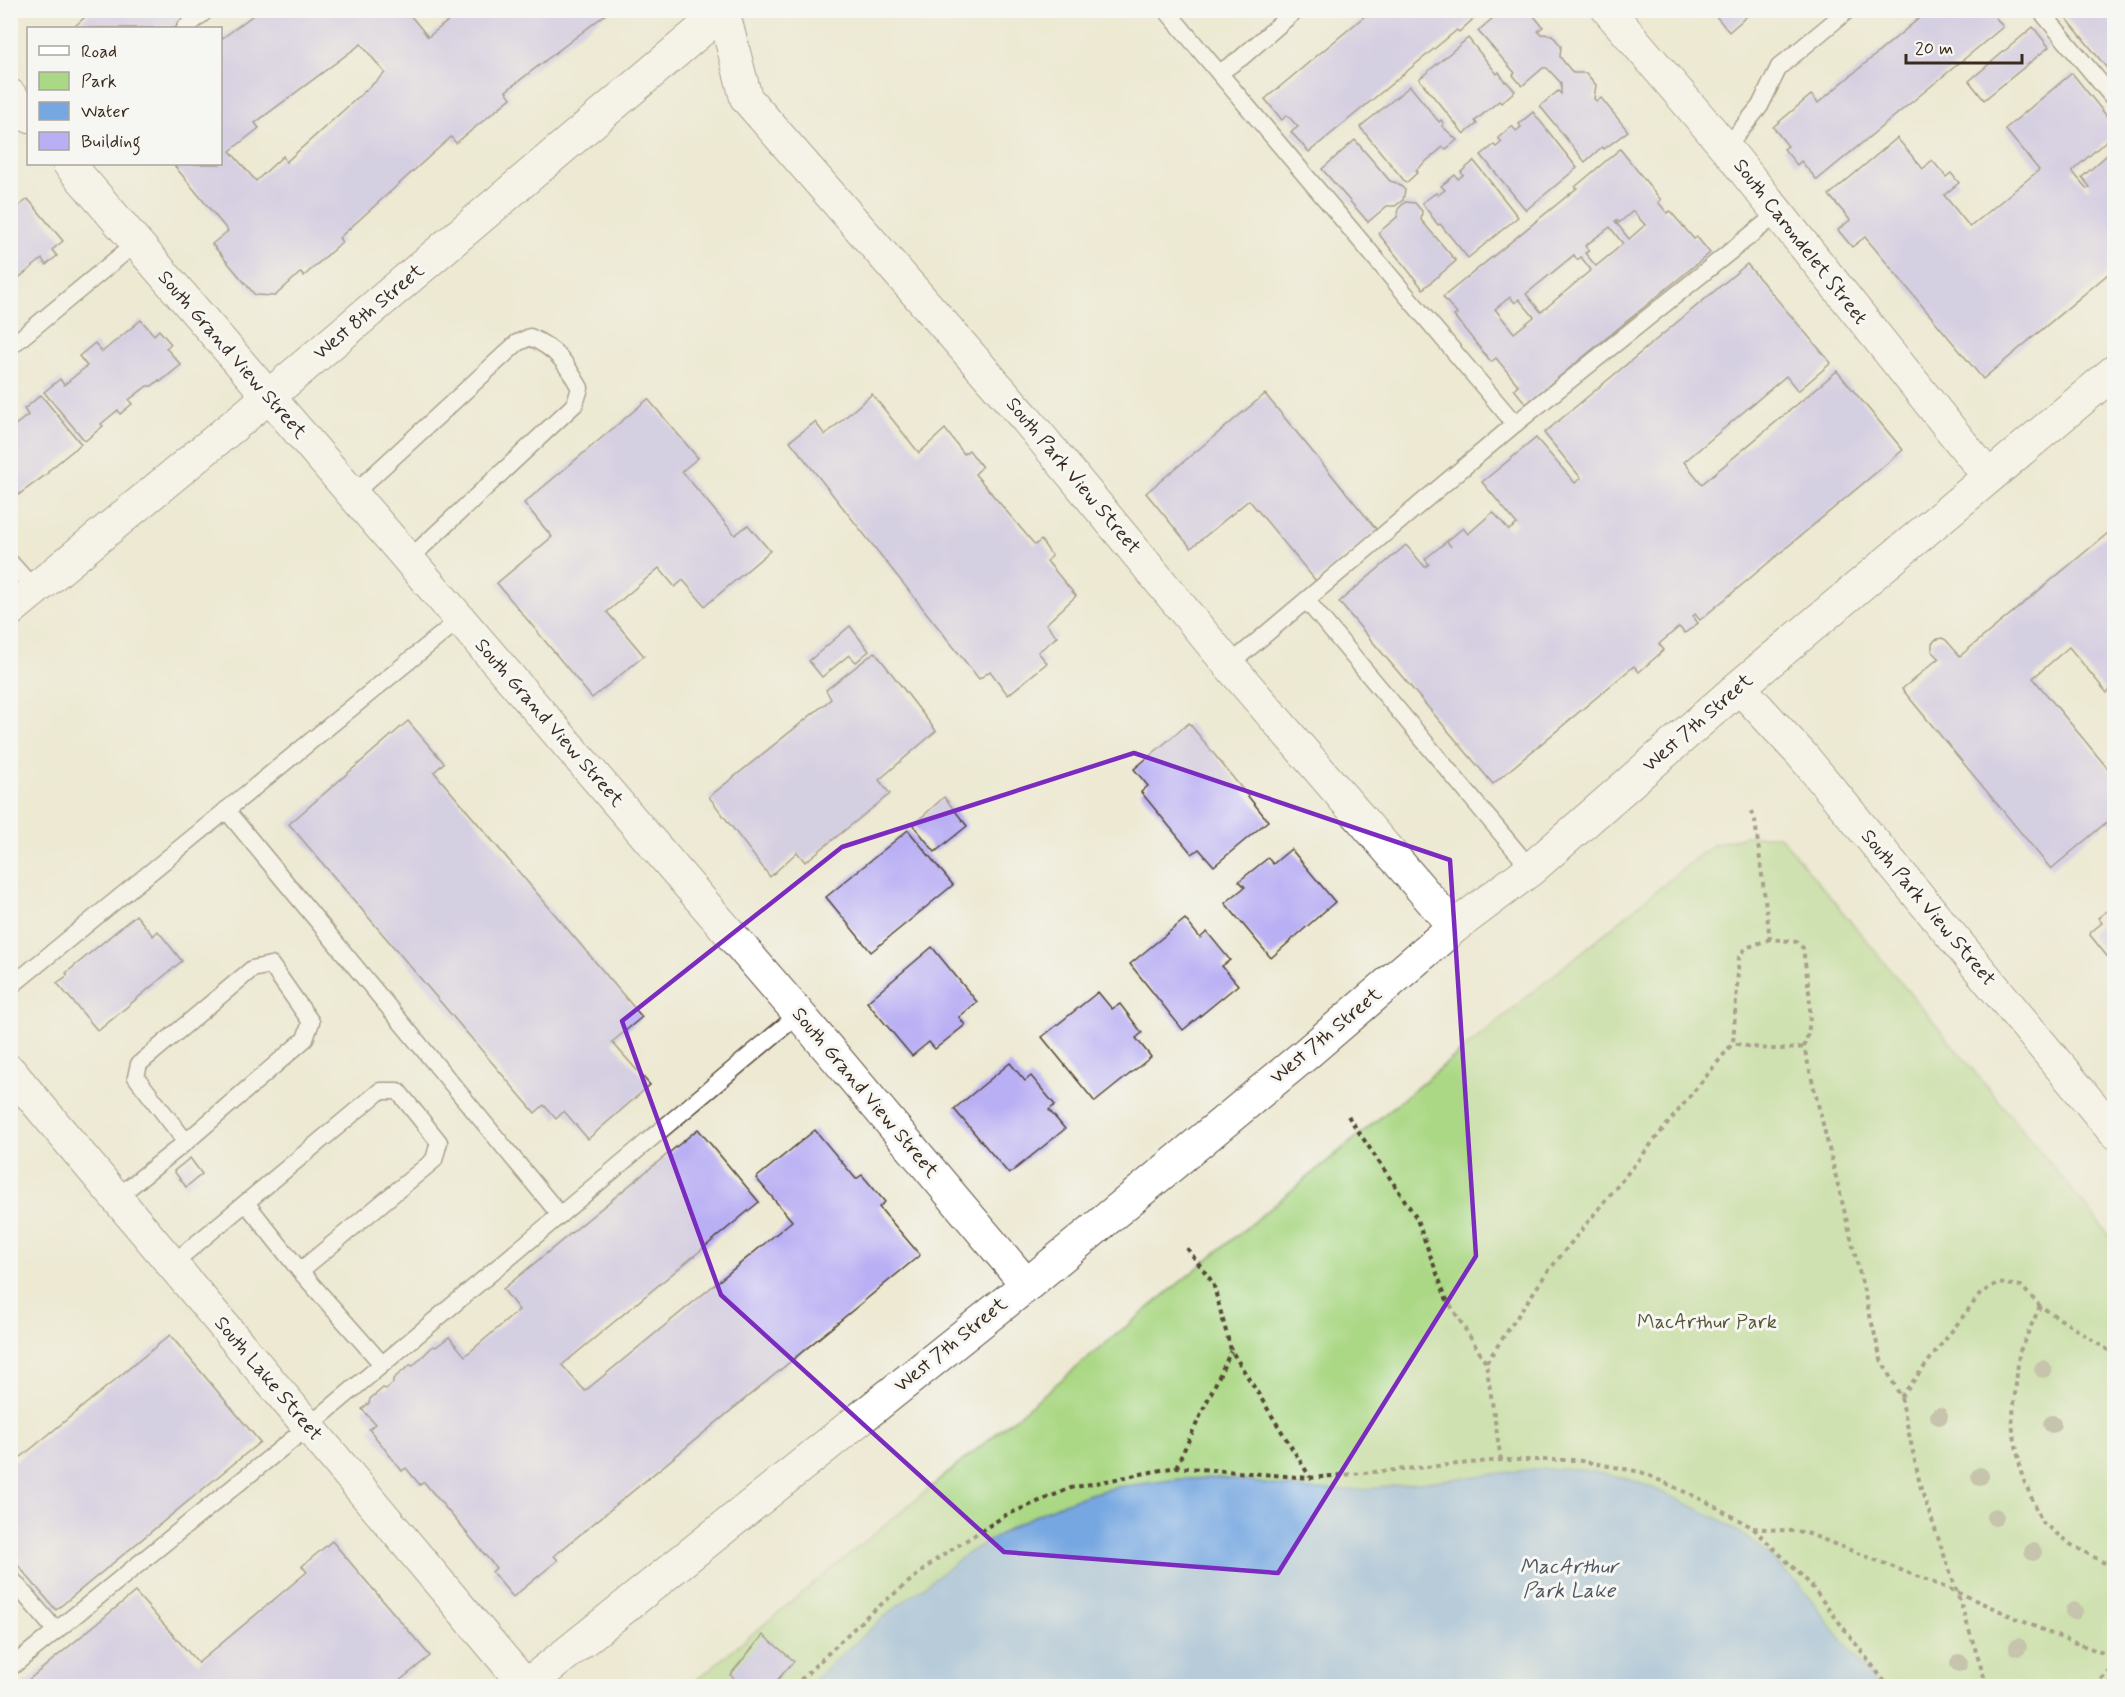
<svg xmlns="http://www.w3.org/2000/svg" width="2125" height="1697" font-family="Mynerve,sans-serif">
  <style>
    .green { fill: #abd885; stroke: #738152; stroke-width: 1.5 }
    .water { fill: #76a7e1; stroke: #586880; stroke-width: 1.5 }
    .building { fill: #b9aff4; fill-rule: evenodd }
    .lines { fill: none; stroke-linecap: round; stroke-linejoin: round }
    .service-casing { stroke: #564739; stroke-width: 19 }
    .minor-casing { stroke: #564739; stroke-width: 34 }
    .tertiary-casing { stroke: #564739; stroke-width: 35 }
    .secondary-casing { stroke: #564739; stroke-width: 35 }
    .path { stroke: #564739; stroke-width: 4; stroke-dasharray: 4.5 4.5; stroke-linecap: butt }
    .service { stroke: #fff; stroke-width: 16 }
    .minor { stroke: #fff; stroke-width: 32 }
    .tertiary { stroke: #fff; stroke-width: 33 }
    .secondary { stroke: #fff; stroke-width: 33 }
    .tree { fill: #9a987e }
    .marked { fill: none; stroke: #7b2cbf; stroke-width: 4.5; stroke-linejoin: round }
    .labels { text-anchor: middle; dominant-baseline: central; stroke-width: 6; stroke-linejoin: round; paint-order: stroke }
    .street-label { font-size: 20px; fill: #3b2a1e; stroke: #f6f6f2 }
    .park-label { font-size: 20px; fill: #575638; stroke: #f6f6f2 }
    .water-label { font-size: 21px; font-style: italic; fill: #505662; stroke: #f6f6f2 }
  </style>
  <rect width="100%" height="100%" fill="#f6f6f2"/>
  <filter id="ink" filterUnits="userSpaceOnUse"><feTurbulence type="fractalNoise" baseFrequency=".0167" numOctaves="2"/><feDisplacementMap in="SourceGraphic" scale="12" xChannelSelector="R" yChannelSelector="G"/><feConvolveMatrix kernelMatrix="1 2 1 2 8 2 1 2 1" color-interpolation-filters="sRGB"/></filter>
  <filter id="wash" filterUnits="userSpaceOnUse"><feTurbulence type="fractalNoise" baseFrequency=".008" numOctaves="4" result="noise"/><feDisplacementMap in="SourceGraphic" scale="24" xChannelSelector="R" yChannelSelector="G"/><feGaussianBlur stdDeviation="1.35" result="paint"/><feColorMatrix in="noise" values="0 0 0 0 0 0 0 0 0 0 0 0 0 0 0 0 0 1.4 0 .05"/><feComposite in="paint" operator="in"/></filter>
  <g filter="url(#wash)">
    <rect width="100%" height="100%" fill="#ede9d3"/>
    <polygon class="green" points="1745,836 1780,836 2114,1241 2114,1686 689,1686 1712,845"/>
    <polygon class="water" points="1535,1469 1578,1469 1628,1479 1653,1488 1719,1519 1758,1545 1803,1589 1877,1686 807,1686 885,1616 966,1554 1017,1524 1058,1505 1090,1494 1117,1487 1180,1479 1222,1478 1310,1490 1358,1490"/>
    <g id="blocks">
      <g class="building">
        <polygon points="93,10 197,10 175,28 77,28 75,26"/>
        <path d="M260 10H406L428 37 462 10H611L506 91 511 98 456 143 451 137 339 238 342 242 304 276 301 272 275 296 255 295 212 244 228 231 173 164H220V40ZM361 44 385 73 286 162 283 156 256 181 230 151 259 128 255 123Z"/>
        <polygon points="1372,10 1483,10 1459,32 1457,30 1309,152 1291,132 1298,127 1287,115 1282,120 1265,99"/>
        <polygon points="1484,10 1529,10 1543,27 1538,31 1541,34 1552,35 1561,46 1560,57 1573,73 1586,73 1596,85 1594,99 1597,101 1601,98 1628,131 1604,149 1602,147 1585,162 1540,106 1558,91 1561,94 1561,83 1547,68 1543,68 1522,86 1513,75 1515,73 1478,31 1494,17 1492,14 1489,17"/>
        <polygon points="1711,10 1754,10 1729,32"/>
        <polygon points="1929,10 1990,10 2003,27 1817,180 1801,161 1797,165 1784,149 1788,146 1773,127 1811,95 1818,103"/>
        <polygon points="2060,10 2114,10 2114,77"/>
        <polygon points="2033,27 2049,47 1984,100 1969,81"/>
        <polygon points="1468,38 1497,74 1499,72 1505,82 1506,81 1515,91 1501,103 1499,101 1475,121 1477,124 1464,134 1419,79"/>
        <polygon points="2072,73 2114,125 2114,134 2072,171 2087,189 2090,187 2082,177 2114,149 2114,269 1983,379 1865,237 1852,247 1838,230 1850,220 1829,195 1897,138 1923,169 1932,160 1946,177 1951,173 1959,183 1944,195 1970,227 2039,170 2005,129"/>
        <polygon points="1410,86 1439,122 1441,120 1444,124 1442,126 1457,140 1446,149 1443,147 1416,170 1418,172 1406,183 1360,127"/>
        <polygon points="1533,112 1577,168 1526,210 1481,155 1494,145 1496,147 1502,142 1498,138 1512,126 1516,131 1521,127 1519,124"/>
        <polygon points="1355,140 1390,181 1397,183 1405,190 1403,200 1395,206 1387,206 1368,222 1322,169"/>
        <path d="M1620 149 1661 200 1658 202 1667 213 1670 211 1694 239 1697 237 1710 253 1526 404 1514 389 1518 385 1496 358 1491 362 1454 316 1457 314 1443 297 1577 188 1575 187ZM1633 211 1645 225 1629 239 1615 221 1617 220 1619 223ZM1610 227 1623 244 1596 266 1585 253 1589 251 1585 246ZM1574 255 1577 260 1581 257 1591 270 1541 312 1526 294ZM1510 297 1515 303 1519 299 1534 317 1514 333 1495 309Z"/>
        <polygon points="1474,161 1518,217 1468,258 1440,224 1438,225 1422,203 1436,193 1438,195 1445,190 1441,186 1455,175 1458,179 1463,175 1461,172"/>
        <polygon points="28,199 63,241 52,250 57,256 46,265 42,259 10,285 10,213"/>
        <polygon points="1405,202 1415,203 1422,211 1421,220 1456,261 1423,289 1378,233 1397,217 1398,209"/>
        <polygon points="1747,264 1831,363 1798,391 1786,376 1684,462 1702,484 1837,371 1903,450 1700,620 1695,614 1693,616 1698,623 1685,633 1679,627 1659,644 1664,650 1639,672 1634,666 1493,784 1339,602 1406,545 1425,567 1429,564 1425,559 1447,541 1451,547 1447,541 1463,528 1468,534 1493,512 1509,530 1517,524 1482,482 1536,438 1575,483 1581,478 1544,433"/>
        <polygon points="141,320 154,335 159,330 171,344 166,348 181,365 160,382 159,380 152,386 147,386 129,400 132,404 120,414 118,410 101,424 103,426 85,441 44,392 60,379 64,385 87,366 79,356 95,343 102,352"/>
        <polygon points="872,394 919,453 945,429 964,454 969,450 982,467 975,474 1035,545 1041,540 1052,556 1047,561 1076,596 1046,624 1057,637 1038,652 1047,663 1008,695 990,671 979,679 790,441 815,422 825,435"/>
        <polygon points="1265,394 1377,530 1316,581 1249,500 1191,548 1146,493"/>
        <polygon points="41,395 81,444 48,471 48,473 10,501 10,429 28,415 24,409"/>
        <polygon points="648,399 698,458 682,471 735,535 748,525 770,551 705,606 683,580 675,587 659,568 607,612 644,656 592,698 497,583 552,537 524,503"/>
        <polygon points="2114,528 2114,686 2107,693 2069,647 2033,678 2114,776 2114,825 2113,827 2108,821 2051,869 1902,689 1939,658 1932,651 1932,644 1935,640 1942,638 1946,640 1960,656"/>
        <polygon points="850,626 869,651 856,662 849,655 822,677 809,661"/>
        <polygon points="875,652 936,731 879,780 890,794 805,862 797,852 770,877 709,797 831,699 826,690"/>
        <polygon points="408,721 444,763 434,772 642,1017 612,1042 650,1085 588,1139 564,1111 556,1119 544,1105 535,1113 289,824"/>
        <polygon points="1189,723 1268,821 1214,866 1199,849 1192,854 1141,792 1148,786 1134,769"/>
        <polygon points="944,797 967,826 935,852 913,825"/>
        <polygon points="908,830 953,885 871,952 826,897"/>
        <polygon points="1291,849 1335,902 1271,958 1225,903 1245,887 1239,881 1268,858 1273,864"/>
        <polygon points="2111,908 2114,912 2114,965 2090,935 2091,932 2102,923 2098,918"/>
        <polygon points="136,915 153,936 158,931 182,961 98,1031 57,983 68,975 66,973"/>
        <polygon points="1185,919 1200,938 1207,932 1230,960 1222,966 1238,985 1183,1030 1130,964"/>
        <polygon points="932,947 977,1002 959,1017 965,1025 935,1049 929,1042 912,1056 867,1002"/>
        <polygon points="1098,992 1112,1009 1120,1004 1142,1033 1136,1038 1151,1057 1095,1102 1042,1037"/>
        <polygon points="1010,1063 1025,1081 1031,1076 1055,1105 1049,1110 1065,1129 1009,1174 954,1109"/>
        <polygon points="698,1129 759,1202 562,1365 585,1391 792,1221 756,1178 815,1130 856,1179 862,1175 885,1202 879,1207 920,1255 554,1556 558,1560 513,1597 492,1572 496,1568 424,1482 420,1485 406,1468 402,1471 369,1429 375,1424 362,1409 369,1403 370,1399 383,1388 386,1389 393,1383 393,1379 410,1365 413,1366 433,1346 436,1347 449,1337 465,1356 519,1310 503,1289"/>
        <polygon points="190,1158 202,1174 186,1187 174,1171"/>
        <polygon points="170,1335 260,1442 56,1610 10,1556 10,1466"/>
        <polygon points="332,1541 430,1656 393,1686 21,1686 135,1592 198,1663 307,1572 302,1566"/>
        <polygon points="763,1635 794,1661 772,1686 744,1686 730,1675"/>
      </g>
    </g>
  </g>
  <g filter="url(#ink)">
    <use href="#blocks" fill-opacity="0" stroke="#564739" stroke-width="1.5"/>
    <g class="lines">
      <g class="service-casing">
        <g id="service">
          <polyline points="1166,10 1515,424"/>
          <polyline points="2040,10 2114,99"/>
          <polyline points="185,28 207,10"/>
          <polyline points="1219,73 1241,58 1296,10"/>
          <polyline points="1726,148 1760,106 1779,67 1848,10"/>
          <polyline points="10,347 136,243"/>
          <path d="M352 495 517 343 530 337C557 349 566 363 580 388L575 404 408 560"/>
          <polyline points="10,562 35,590"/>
          <polyline points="1307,601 1531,869"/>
          <polyline points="1229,665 1515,424 1777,214"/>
          <polyline points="226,810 560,1215"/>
          <polyline points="10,987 459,620"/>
          <polyline points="116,1198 186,1142 305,1039 311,1022 271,965 252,969 139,1064 136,1077 186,1142"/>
          <polyline points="246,1203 300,1271 382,1364"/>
          <polyline points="172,1264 380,1091 398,1091 439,1142 434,1160 300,1271"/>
          <polyline points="10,1577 56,1631"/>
          <polyline points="10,1668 309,1426 799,1014"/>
        </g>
      </g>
      <g class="minor-casing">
        <g id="minor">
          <polyline points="723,10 746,98 1026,419 1229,665 1454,927"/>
          <polyline points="1608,10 1726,148 1988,476"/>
          <polyline points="10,95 28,116"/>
          <polyline points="69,164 799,1014 1027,1285"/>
          <polyline points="1739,687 1802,755 2114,1132"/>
          <polyline points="10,1071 526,1686"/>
        </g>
      </g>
      <g class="tertiary-casing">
        <polyline id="tertiary" points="526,1686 1027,1285 1306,1054 1454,927 1531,869 1739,687 2114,372"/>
      </g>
      <g class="secondary-casing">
        <polyline id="secondary" points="10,610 243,418 725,10"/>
      </g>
      <g class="path">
        <path d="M1752 811 1755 820 1770 939 1797 942 1803 948C1807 981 1816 1015 1804 1047L1881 1360 1901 1397 1921 1489 1957 1592 1987 1686"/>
        <path d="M1770 939 1746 948 1739 957 1733 1043C1758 1049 1779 1051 1804 1047"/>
        <polyline points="1348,1116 1416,1217 1446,1298 1486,1363"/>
        <polyline points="1187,1248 1213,1283 1231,1350 1310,1477"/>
        <polyline points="2040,1306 2019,1353 2012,1425 2022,1476 2042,1522 2070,1544 2114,1568"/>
        <polyline points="1901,1397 1981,1293 1997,1283 2021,1286 2040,1306 2114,1354"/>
        <polyline points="1501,1460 1486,1363 1546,1274 1733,1043"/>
        <polyline points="1176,1467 1231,1351"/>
        <polyline points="1753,1528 1804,1532 1957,1592 2054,1635 2114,1657"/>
        <polyline points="794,1686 867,1616 937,1559 1006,1515 1071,1488 1176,1467 1310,1478 1501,1460 1576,1460 1641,1472 1707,1502 1753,1528 1809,1583 1888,1686"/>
        <polyline points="2095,1686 2114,1667"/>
      </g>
      <use href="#service" class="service"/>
      <use href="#minor" class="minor"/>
      <use href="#tertiary" class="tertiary"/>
      <use href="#secondary" class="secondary"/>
    </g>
    <g class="tree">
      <circle cx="2043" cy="1369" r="9"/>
      <circle cx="1939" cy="1416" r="9"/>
      <circle cx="2052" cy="1424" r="9"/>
      <circle cx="1980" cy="1476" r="9"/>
      <circle cx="1995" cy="1517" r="9"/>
      <circle cx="2033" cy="1552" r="9"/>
      <circle cx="2074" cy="1611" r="9"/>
      <circle cx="2018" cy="1647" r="9"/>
      <circle cx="1959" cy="1663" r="9"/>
    </g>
  </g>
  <path d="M0 0H2125V1697H0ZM1134 753 1450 860 1476 1256 1278 1573 1004 1552 721 1295 622 1021 842 847Z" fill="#ede9d3" fill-opacity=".55" fill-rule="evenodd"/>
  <path class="marked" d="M1134 753 1450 860 1476 1256 1278 1573 1004 1552 721 1295 622 1021 842 847Z"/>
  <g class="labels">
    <g class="street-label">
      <text transform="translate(1800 242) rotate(52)">South Carondelet Street</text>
      <text transform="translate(369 312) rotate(-40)">West 8th Street</text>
      <text transform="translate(232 355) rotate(49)">South Grand View Street</text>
      <text transform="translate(1073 476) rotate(50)">South Park View Street</text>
      <text transform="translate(549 723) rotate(49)">South Grand View Street</text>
      <text transform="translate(1698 723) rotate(-41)">West 7th Street</text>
      <text transform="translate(1928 908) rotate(50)">South Park View Street</text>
      <text transform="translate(1326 1036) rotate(-40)">West 7th Street</text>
      <text transform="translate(865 1093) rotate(50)">South Grand View Street</text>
      <text transform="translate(951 1345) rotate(-39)">West 7th Street</text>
      <text transform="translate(268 1379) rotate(50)">South Lake Street</text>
    </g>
    <g class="park-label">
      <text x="1707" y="1322">MacArthur Park</text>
    </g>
    <g class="water-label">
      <text x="1569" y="1567">MacArthur<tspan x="1569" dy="24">Park Lake</tspan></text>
    </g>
  </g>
  <rect width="2125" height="1697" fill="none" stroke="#f6f6f2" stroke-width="36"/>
  <rect x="27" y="27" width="195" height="138" fill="#f6f6f2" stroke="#aba49d" stroke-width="1.5"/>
  <rect x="39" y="46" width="30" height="9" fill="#ffffff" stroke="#aba49d" stroke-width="1.5"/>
  <text x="81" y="57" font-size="18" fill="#3b2a1e">Road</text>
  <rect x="39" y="72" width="30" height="18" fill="#abd885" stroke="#aba49d" stroke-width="1.5"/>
  <text x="81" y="87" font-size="18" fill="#3b2a1e">Park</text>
  <rect x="39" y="102" width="30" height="18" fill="#76a7e1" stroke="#aba49d" stroke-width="1.5"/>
  <text x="81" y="117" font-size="18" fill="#3b2a1e">Water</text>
  <rect x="39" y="132" width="30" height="18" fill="#b9aff4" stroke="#aba49d" stroke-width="1.5"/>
  <text x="81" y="147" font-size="18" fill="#3b2a1e">Building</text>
  <path d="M1906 54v9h116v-9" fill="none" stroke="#3b2a1e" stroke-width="3"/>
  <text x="1915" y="54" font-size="18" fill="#3b2a1e" stroke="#f6f6f2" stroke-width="4.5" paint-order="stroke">20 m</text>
</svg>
